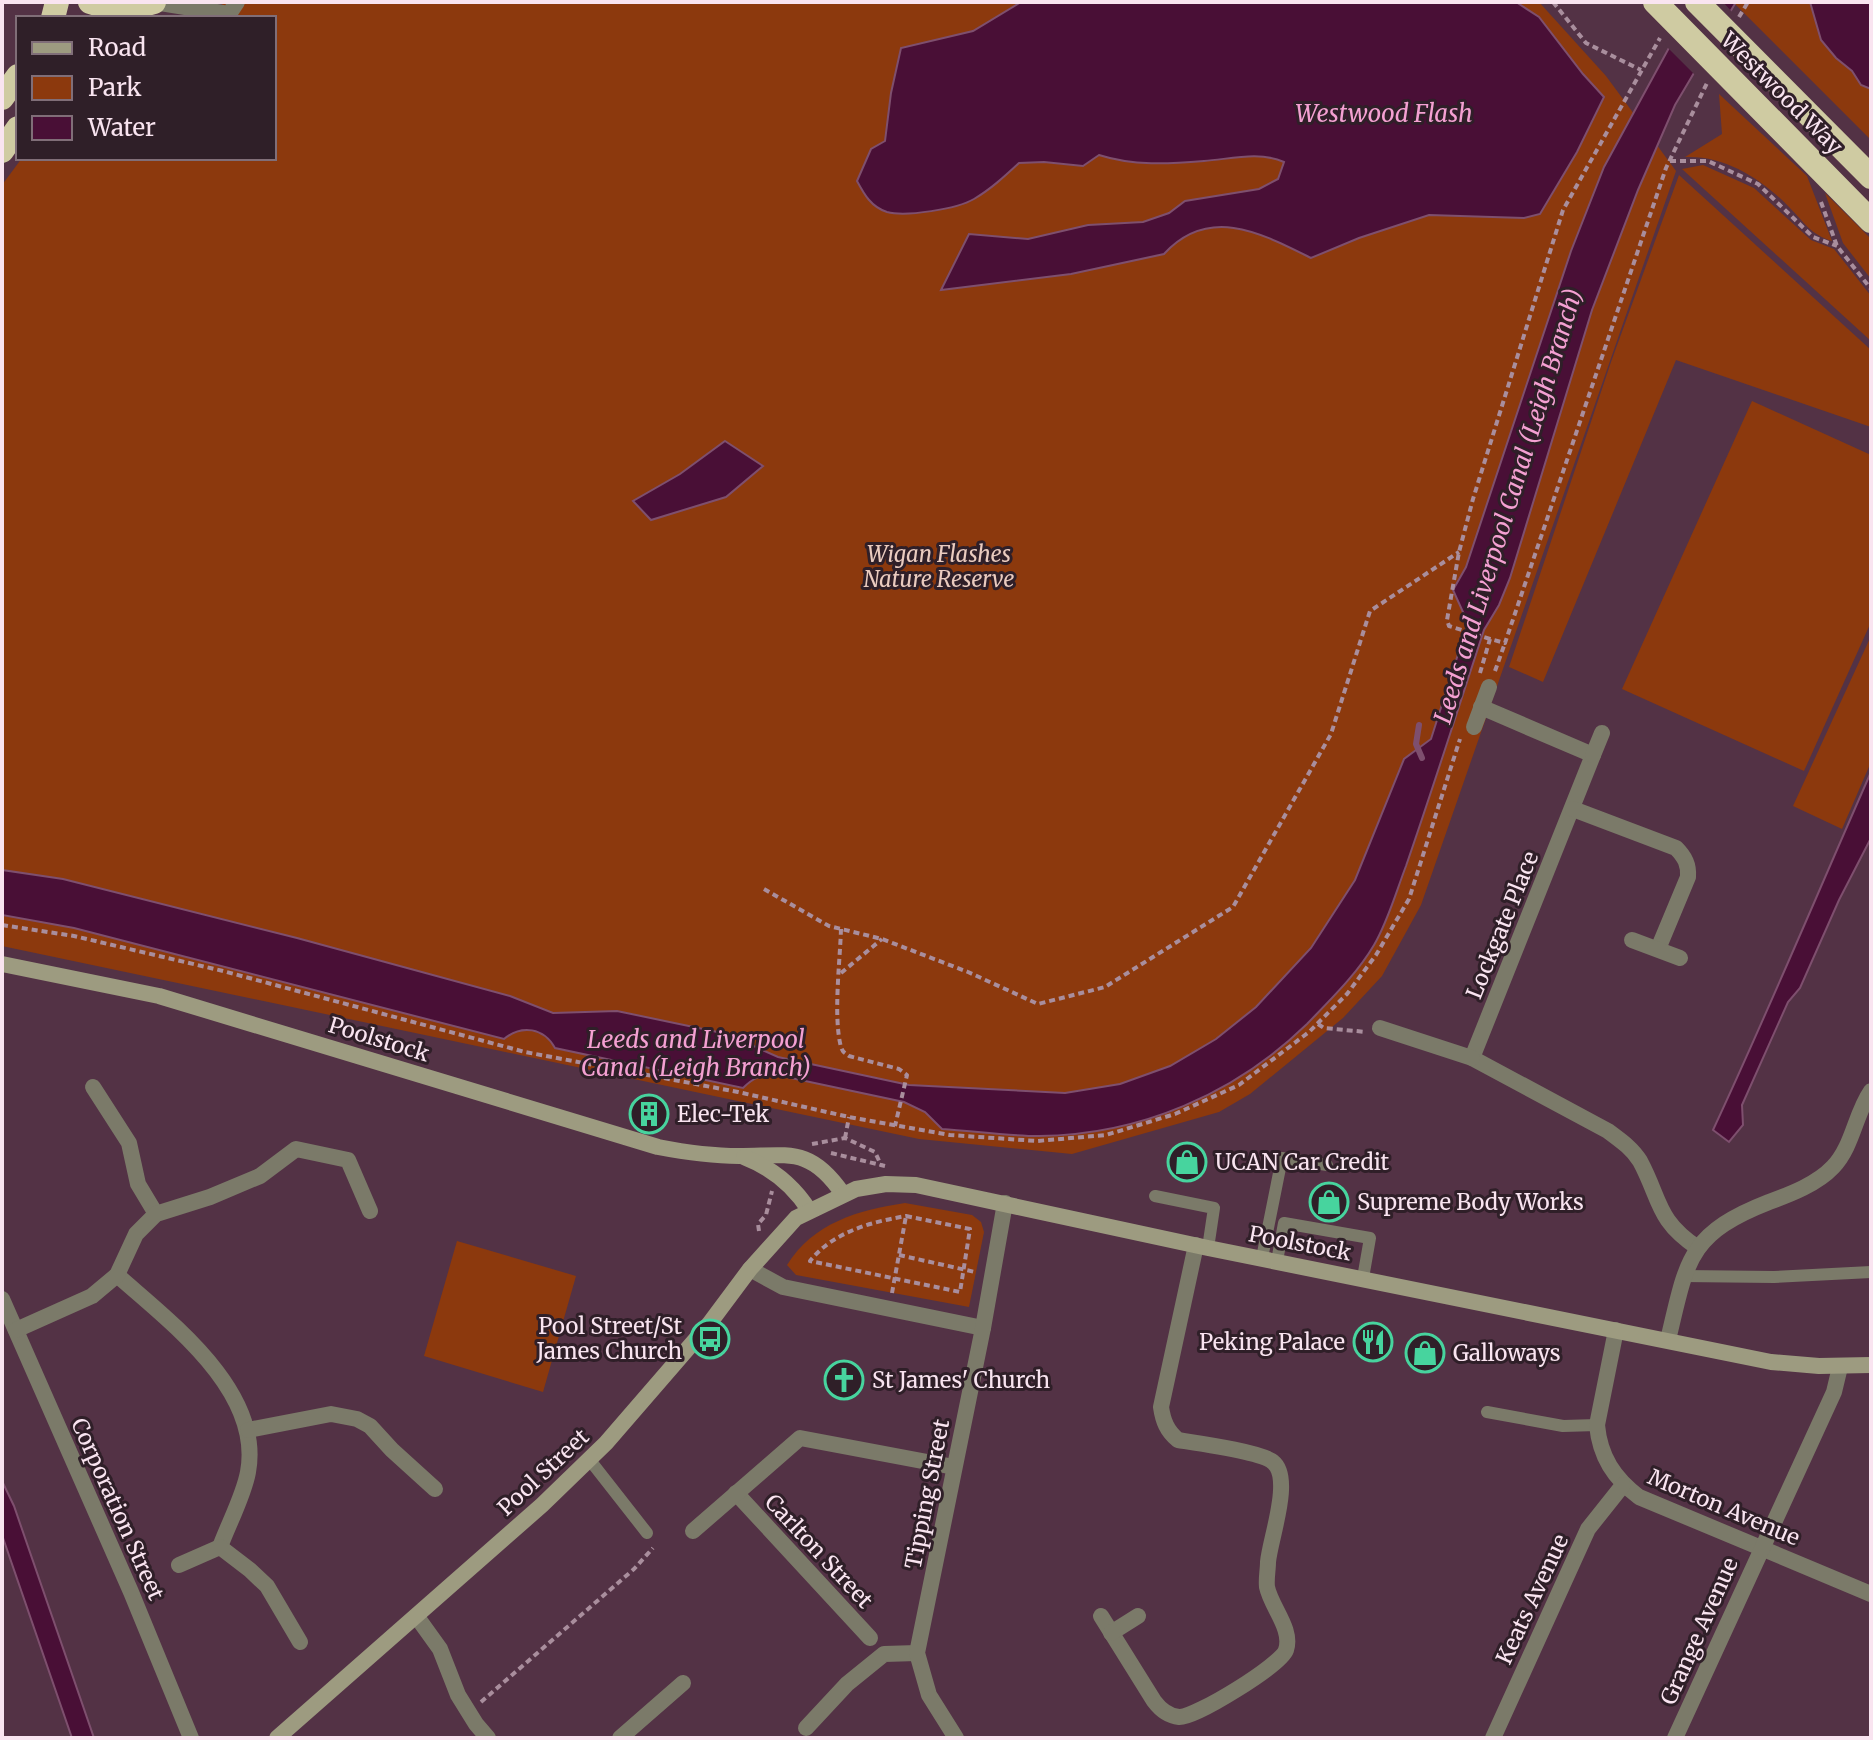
<svg xmlns="http://www.w3.org/2000/svg" width="1873" height="1740" font-family="Merriweather,serif">
  <style>
    .green { fill: #8c390d }
    .water { fill: #490f36; stroke: #7e4f6e; stroke-width: 2 }
    .pier { fill: #533245 }
    .lines { fill: none; stroke-linecap: round; stroke-linejoin: round }
    .stream { stroke: #7e4f6e; stroke-width: 6 }
    .path { stroke: #a98e9d; stroke-width: 4; stroke-dasharray: 6 4; stroke-linecap: butt }
    .lane { stroke: #7b7a69; stroke-width: 12 }
    .street { stroke: #7b7a69; stroke-width: 16 }
    .secondary { stroke: #9d9b80; stroke-width: 16 }
    .highway { stroke: #cfcba2; stroke-width: 24 }
    .labels { text-anchor: middle; dominant-baseline: central; stroke-width: 6; stroke-linejoin: round; paint-order: stroke }
    .street-label { font-size: 22px; fill: #f9e4f0; stroke: #2f1f28 }
    .park-label { font-size: 22px; font-style: italic; fill: #eacbbf; stroke: #2f1f28 }
    .poi-label { font-size: 22px; fill: #f9e4f0; stroke: #2f1f28; text-anchor: start }
    .water-label { font-size: 24px; font-style: italic; fill: #f4a0d2; stroke: #2f1f28 }
  </style>
  <rect width="100%" height="100%" fill="#533245"/>
  <g class="green">
    <polygon points="224,2 1539,2 1606,76 1676,171 1421,905 1382,976 1343,1018 1250,1094 1219,1112 1072,1154 919,1139 2,946 2,185 22,158 274,158 274,18 212,18"/>
    <polygon points="1733,2 1871,2 1871,140"/>
    <path d="M1719 94 1807 176 1832 241C1810 234 1805 223 1789 207 1762 179 1725 155 1685 157L1722 134Z"/>
    <polygon points="1703,165 1754,188 1811,240 1834,249 1871,296 1871,341 1682,169"/>
    <polygon points="1679,175 1871,350 1871,427 1676,360 1543,682 1509,667 1611,362"/>
    <polygon points="1825,193 1871,239 1871,279 1843,243"/>
    <polygon points="1752,401 1871,455 1871,622 1804,771 1622,689"/>
    <polygon points="1871,636 1871,762 1842,829 1793,806"/>
    <path d="M905 1203 972 1215 981 1222 984 1232 969 1307 796 1275 787 1265C813 1223 858 1210 905 1203Z"/>
    <polygon points="457,1241 576,1276 543,1392 424,1356"/>
  </g>
  <g class="water">
    <path d="M1021 2H1516L1539 17 1583 74 1604 97 1577 152 1540 214 1524 218 1429 215 1359 238 1311 258C1261 233 1209 205 1164 254L1071 274 941 290 969 234 1028 239 1088 225 1143 222 1169 213 1185 201 1259 189 1278 179 1284 162C1259 151 1231 159 1204 161 1169 164 1133 166 1099 155L1083 166 1044 162 1019 163C1005 176 991 189 974 199 957 209 906 217 887 212 871 207 864 194 857 181L871 149 885 141 891 93 901 48 973 31Z"/>
    <path d="M1694 2H1736L1675 105 1638 190 1592 310 1510 578 1499 605 1484 630C1458 709 1433 788 1406 866 1396 892 1388 921 1374 945 1357 974 1330 1000 1307 1024 1235 1094 1140 1135 1039 1136 1007 1136 974 1131 942 1129L925 1112 904 1102 777 1075C761 1075 754 1077 743 1088L555 1048C544 1028 522 1024 504 1039L74 928 2 915V870L63 879 297 938 510 996 553 1013 617 1011 727 1034 778 1057 909 1085 1065 1093 1120 1084 1170 1066 1216 1039 1256 1007 1311 948 1355 880 1404 759 1431 739 1468 623 1453 590 1466 567 1571 251 1604 167Z"/>
    <polygon points="1810,2 1871,2 1871,89 1861,85 1852,71 1836,58 1821,40"/>
    <polygon points="725,441 763,466 726,497 651,520 633,501 680,474"/>
    <path d="M1871 772V838L1839 900 1800 988 1788 1002 1742 1105 1743 1125 1729 1142 1713 1130C1768 1012 1818 892 1871 772Z"/>
    <polygon points="2,1481 14,1506 94,1738 72,1738 2,1535"/>
  </g>
  <polygon class="pier" points="1689,2 1723,2 1733,13 1696,76 1665,45"/>
  <g class="lines">
    <polyline class="stream" points="1419,725 1416,744 1422,758"/>
    <g class="path">
      <polyline points="1553,2 1586,43 1641,70"/>
      <polyline points="1739,17 1748,2"/>
      <polyline points="1670,161 1708,161 1758,184 1813,237 1837,246"/>
      <polyline points="1821,202 1837,246 1871,289"/>
      <polyline points="1490,639 1449,626 1447,620 1459,552 1473,499 1563,210 1660,38"/>
      <polyline points="1495,671 1505,643"/>
      <polyline points="1480,673 1490,639 1505,643 1666,168 1707,83"/>
      <polyline points="764,889 829,926 882,939 968,972 1038,1004 1105,987 1233,907 1331,734 1370,611 1459,552"/>
      <polyline points="2,925 74,936 223,971 525,1052 738,1092 849,1117 950,1135 1037,1141 1106,1135 1175,1114 1239,1085 1309,1032 1347,994 1376,955 1409,899 1460,739"/>
      <path d="M841 929C840 962 833 1017 841 1047 843 1053 844 1052 849 1056L899 1069 907 1075 895 1126"/>
      <polyline points="841,973 882,939"/>
      <polyline points="1318,1024 1324,1028 1366,1032"/>
      <polyline points="845,1138 849,1117"/>
      <polyline points="812,1144 845,1138 875,1152 881,1165"/>
      <polyline points="831,1153 885,1166"/>
      <path d="M906 1216 970 1229 960 1292 810 1261C833 1232 871 1222 906 1216Z"/>
      <polyline points="759,1231 758,1224 766,1215 772,1191"/>
      <polyline points="899,1255 975,1272"/>
      <polyline points="892,1293 906,1216"/>
      <polyline points="481,1702 634,1569 653,1548"/>
    </g>
    <g class="lane">
      <polyline points="1155,1196 1214,1208 1208,1248"/>
      <polyline points="1262,1258 1282,1158 1327,1165"/>
      <polyline points="1277,1261 1284,1223 1370,1238 1363,1278"/>
      <polyline points="1683,1276 1774,1277 1871,1272"/>
      <polyline points="1487,1412 1563,1426 1597,1425"/>
      <polyline points="589,1459 647,1533"/>
    </g>
    <g class="street">
      <polyline points="154,2 229,14 237,2"/>
      <path d="M1481 707 1593 755 1472 1058 1608 1131C1620 1140 1632 1148 1640 1161 1661 1200 1656 1220 1698 1248"/>
      <polyline points="1474,727 1489,687"/>
      <polyline points="1593,755 1602,733"/>
      <path d="M1573 809 1676 848C1685 857 1689 865 1688 877L1658 949"/>
      <polyline points="1632,940 1680,958"/>
      <polyline points="1380,1028 1472,1058"/>
      <polyline points="93,1087 129,1143 138,1184 156,1214"/>
      <polyline points="750,1269 783,1287 983,1328"/>
      <path d="M117 1275C170 1322 263 1391 248 1472 244 1495 228 1525 220 1547"/>
      <polyline points="2,1299 131,1592 191,1738"/>
      <polyline points="16,1330 92,1296 117,1275 136,1234 156,1214 210,1197 260,1176 296,1149 348,1160 370,1211"/>
      <path d="M1616 1330 1597 1425C1600 1457 1614 1478 1639 1497L1871 1594"/>
      <path d="M1668 1340C1687 1261 1687 1234 1769 1202 1791 1194 1817 1184 1833 1167 1853 1146 1855 1114 1871 1091"/>
      <polyline points="248,1430 331,1414 357,1419 370,1426 392,1450 435,1489"/>
      <polyline points="736,1493 870,1638"/>
      <polyline points="693,1531 800,1438 954,1467"/>
      <polyline points="179,1565 220,1547 250,1570 267,1586 300,1642"/>
      <path d="M1101 1616 1154 1701C1160 1709 1168 1716 1179 1717 1195 1718 1281 1665 1286 1650 1293 1629 1271 1607 1267 1587 1266 1579 1268 1570 1268 1562 1270 1539 1293 1478 1273 1462 1262 1452 1197 1443 1178 1440 1167 1431 1163 1421 1161 1407L1196 1245"/>
      <polyline points="417,1617 440,1649 458,1695 476,1724 488,1738"/>
      <polyline points="1111,1633 1138,1616"/>
      <polyline points="806,1728 847,1684 884,1654 917,1653"/>
      <polyline points="620,1738 683,1683"/>
      <polyline points="956,1738 929,1695 917,1653 983,1328 1005,1203"/>
      <polyline points="1493,1738 1588,1529 1623,1485"/>
      <polyline points="1675,1738 1834,1392 1840,1367"/>
    </g>
    <g class="secondary">
      <path d="M2 964 159 996 658 1147C684 1152 711 1156 739 1156 789 1156 810 1146 843 1194"/>
      <path d="M744 1157C772 1168 793 1185 809 1210"/>
      <polyline points="277,1738 542,1505 606,1443 709,1324 750,1269 796,1218 856,1189 886,1184 916,1185 1208,1248 1771,1362 1819,1366 1871,1365"/>
    </g>
    <g class="highway">
      <path d="M90 2C112 10 132 9 154 2"/>
      <polyline points="1655,2 1871,221"/>
      <polyline points="1697,2 1871,177"/>
      <polyline points="53,18 57,2"/>
      <polyline points="2,98 18,76"/>
      <polyline points="2,151 18,128"/>
    </g>
  </g>
  <defs>
    <g id="building-ring" transform="scale(2)"><circle r="9.5" fill="#2f1f28" stroke="#47d49e" stroke-width="1.5"/><path d="M-4-6H4V6H1V3H-1V6H-4ZM-2.5-4.3h1.7v1.8h-1.7ZM.8-4.3h1.7v1.8H.8ZM-2.5-1h1.7V.8h-1.7ZM.8-1h1.7V.8H.8Z" fill="#47d49e"/></g>
    <g id="shop-ring" transform="scale(2)"><circle r="9.5" fill="#2f1f28" stroke="#47d49e" stroke-width="1.5"/><path d="M-5-2.5h2.3a2.7 3.5 0 0 1 5.4 0H5L5.5 6h-11ZM-1.5-2.5h3a1.5 2.3 0 0 0-3 0Z" fill="#47d49e"/></g>
    <g id="bus-ring" transform="scale(2)"><circle r="9.5" fill="#2f1f28" stroke="#47d49e" stroke-width="1.5"/><path d="M-5-6H5V4H4V6H2V4H-2V6H-4V4H-5ZM-3.5-4V0h7V-4ZM-3.5 1.2v1.5H-2V1.2ZM2 1.2v1.5H3.5V1.2Z" fill="#47d49e"/></g>
    <g id="restaurant-ring" transform="scale(2)"><circle r="9.5" fill="#2f1f28" stroke="#47d49e" stroke-width="1.5"/><path d="M-5-6h1v4h1v-4h1v4h1v-4h1v5L-1.5 .5V6h-2V.5L-5-1ZM5-6V6H3V1.5H1.5Q1.5-4 5-6Z" fill="#47d49e"/></g>
    <g id="church-ring" transform="scale(2)"><circle r="9.5" fill="#2f1f28" stroke="#47d49e" stroke-width="1.5"/><path d="M-1.2-6h2.4v3.5h3.3v2.4h-3.3V6h-2.4V-.1h-3.3v-2.4h3.3Z" fill="#47d49e"/></g>
  </defs>
  <g fill-rule="evenodd">
    <use href="#building-ring" x="649" y="1114"/>
    <use href="#shop-ring" x="1187" y="1162"/>
    <use href="#shop-ring" x="1329" y="1202"/>
    <use href="#bus-ring" x="710" y="1339"/>
    <use href="#restaurant-ring" x="1373" y="1342"/>
    <use href="#shop-ring" x="1425" y="1353"/>
    <use href="#church-ring" x="844" y="1380"/>
  </g>
  <g class="labels">
    <g class="street-label">
      <text transform="translate(1782 93) rotate(45)">Westwood Way</text>
      <text transform="translate(1502 925) rotate(-68)">Lockgate Place</text>
      <text transform="translate(379 1039) rotate(17)">Poolstock</text>
      <text transform="translate(1300 1243) rotate(11)">Poolstock</text>
      <text transform="translate(543 1472) rotate(-43)">Pool Street</text>
      <text transform="translate(927 1494) rotate(-79)">Tipping Street</text>
      <text transform="translate(1724 1507) rotate(23)">Morton Avenue</text>
      <text transform="translate(118 1509) rotate(66)">Corporation Street</text>
      <text transform="translate(819 1551) rotate(47)">Carlton Street</text>
      <text transform="translate(1532 1599) rotate(-65)">Keats Avenue</text>
      <text transform="translate(1699 1631) rotate(-66)">Grange Avenue</text>
    </g>
    <g class="park-label">
      <text x="939" y="554">Wigan Flashes<tspan x="939" dy="25">Nature Reserve</tspan></text>
    </g>
    <g class="poi-label">
      <text x="677" y="1114">Elec-Tek</text>
      <text x="1215" y="1162">UCAN Car Credit</text>
      <text x="1357" y="1202">Supreme Body Works</text>
      <text x="682" y="1326" text-anchor="end">Pool Street/St<tspan x="682" dy="25">James Church</tspan></text>
      <text x="1345" y="1342" text-anchor="end">Peking Palace</text>
      <text x="1453" y="1353">Galloways</text>
      <text x="872" y="1380">St James' Church</text>
    </g>
    <g class="water-label">
      <text x="1384" y="113">Westwood Flash</text>
      <text transform="translate(1508 506) rotate(-73)">Leeds and Liverpool Canal (Leigh Branch)</text>
      <text x="696" y="1039">Leeds and Liverpool<tspan x="696" dy="28">Canal (Leigh Branch)</tspan></text>
    </g>
  </g>
  <rect width="1873" height="1740" fill="none" stroke="#f9e4f0" stroke-width="8"/>
  <rect x="16" y="16" width="260" height="144" fill="#2f1f28" stroke="#806e78" stroke-width="2"/>
  <rect x="32" y="42" width="40" height="12" fill="#9d9b80" stroke="#806e78" stroke-width="2"/>
  <text x="88" y="56" font-size="24" fill="#f9e4f0">Road</text>
  <rect x="32" y="76" width="40" height="24" fill="#8c390d" stroke="#806e78" stroke-width="2"/>
  <text x="88" y="96" font-size="24" fill="#f9e4f0">Park</text>
  <rect x="32" y="116" width="40" height="24" fill="#490f36" stroke="#806e78" stroke-width="2"/>
  <text x="88" y="136" font-size="24" fill="#f9e4f0">Water</text>
</svg>
